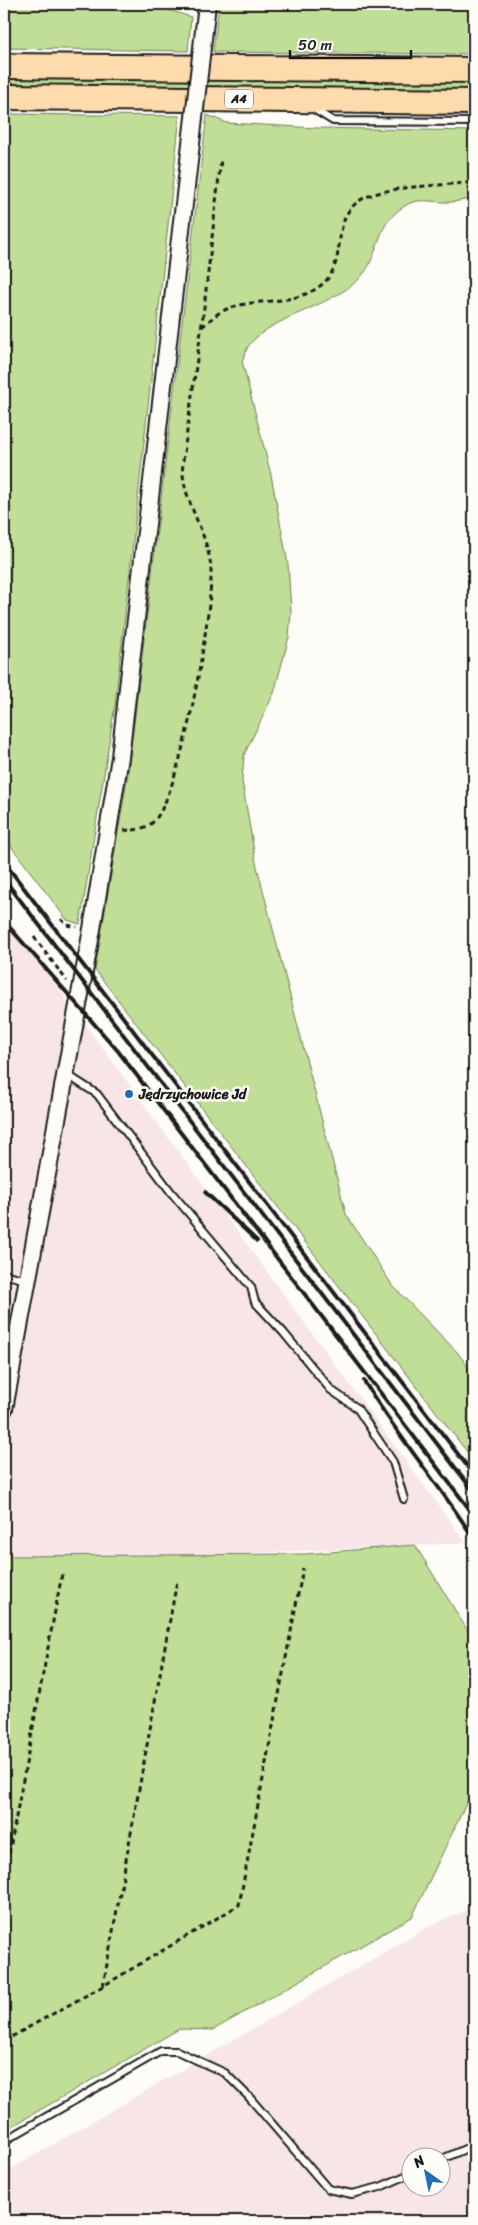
<svg xmlns="http://www.w3.org/2000/svg" width="478" height="2225" font-family="Sriracha,sans-serif">
  <style>
    .built { fill: #f7e5e7; fill-rule: evenodd }
    .green { fill: #c0de96; stroke: #6e7d59 }
    .lines { fill: none; stroke-linecap: round; stroke-linejoin: round }
    .service-casing { stroke: #1c1c1c; stroke-width: 10 }
    .tertiary-casing { stroke: #1c1c1c; stroke-width: 20 }
    .motorway-casing { stroke: #1c1c1c; stroke-width: 28 }
    .path { stroke: #1c1c1c; stroke-width: 3; stroke-dasharray: 5 4; stroke-linecap: butt }
    .service { stroke: #fdfcf7; stroke-width: 6 }
    .tertiary { stroke: #fdfcf7; stroke-width: 16 }
    .motorway { stroke: #fddbac; stroke-width: 24 }
    .rail { stroke: #1c1c1c; stroke-width: 4 }
    .tertiary-bridge-casing { stroke: #1c1c1c; stroke-width: 20; stroke-linecap: butt }
    .tertiary-bridge { stroke: #fdfcf7; stroke-width: 16 }
    .poi-dot { fill: #1f6fb2; stroke: #fdfcf7; stroke-width: 2 }
    .labels { text-anchor: middle; dominant-baseline: central; stroke-width: 5; stroke-linejoin: round; paint-order: stroke }
    .shield { fill: #fdfcf7; stroke: #605f5e; stroke-width: 1 }
    .shield-label { font-size: 12px; font-weight: bold; fill: #1c1c1c }
    .poi-label { font-size: 14px; font-weight: bold; fill: #1c1c1c; stroke: #fdfcf7; text-anchor: start }
  </style>
  <rect width="100%" height="100%" fill="#fdfcf7"/>
  <filter id="ink" filterUnits="userSpaceOnUse"><feTurbulence type="fractalNoise" baseFrequency=".02" numOctaves="2"/><feDisplacementMap in="SourceGraphic" scale="10" xChannelSelector="R" yChannelSelector="G"/><feConvolveMatrix kernelMatrix="1 2 1 2 8 2 1 2 1" color-interpolation-filters="sRGB"/></filter>
  <g filter="url(#ink)">
    <g class="built">
      <polygon points="4,914 466,1543 211,1555 4,1556"/>
      <path d="M474 1907V2221H4V2173L430 1926ZM410 2158H440V2188H410Z"/>
    </g>
    <g class="green">
      <polygon points="4,4 149,4 191,17 188,51 4,48"/>
      <polygon points="219,4 474,4 474,54 213,52"/>
      <polygon points="4,77 474,82 474,92 4,87"/>
      <polygon points="4,114 180,116 115,705 80,924 67,920 4,837"/>
      <path d="M207 115 227 123 317 128 474 131V198C467 200 459 201 452 202 439 203 421 198 410 203 371 223 384 254 358 280 330 307 271 317 250 344 246 348 245 356 242 361L271 475 288 564 291 612 289 637 274 693 244 755 242 781 256 863 346 1214 392 1285 458 1353 474 1375V1461L95 970 128 773Z"/>
      <polygon points="415,1545 474,1641 474,1787 412,1917 213,2030 179,2029 4,2131 4,1556 305,1554"/>
    </g>
    <g class="lines">
      <g class="service-casing">
        <g id="service">
          <polyline points="312,108 333,121 474,122"/>
          <polyline points="66,1074 97,1094 171,1192 251,1287 255,1302 283,1332 331,1390 357,1408 393,1462 404,1499"/>
          <polyline points="4,1274 26,1280"/>
          <polyline points="4,2141 161,2051 177,2051 225,2073 249,2097 328,2189 352,2194 380,2187 410,2174"/>
          <polyline points="440,2160 474,2145"/>
        </g>
      </g>
      <g class="tertiary-casing">
        <polyline id="tertiary" points="4,1409 92,929 120,757 189,161"/>
      </g>
      <g class="motorway-casing">
        <g id="motorway">
          <polyline points="4,66 474,70"/>
          <polyline points="4,97 474,102"/>
        </g>
      </g>
      <g class="path">
        <path d="M202 327C210 320 217 313 227 309 254 298 286 305 312 291 354 270 326 223 359 201 382 185 444 186 474 182"/>
        <path d="M124 830C134 831 145 829 153 822 181 796 213 611 211 570 209 535 187 509 183 475 182 468 183 460 184 453L203 316 221 159"/>
        <polyline points="61,919 67,925 77,927"/>
        <polyline points="34,937 67,981"/>
        <polyline points="4,1880 62,1574"/>
        <polyline points="103,1986 177,1581"/>
        <polyline points="4,2041 103,1986 239,1905 303,1568"/>
      </g>
      <use href="#service" class="service"/>
      <use href="#tertiary" class="tertiary"/>
      <use href="#motorway" class="motorway"/>
      <g class="rail">
        <polyline points="4,862 474,1475"/>
        <polyline points="4,879 474,1492"/>
        <polyline points="4,921 118,1051 425,1451"/>
        <polyline points="205,1192 257,1241"/>
        <path d="M364 1381C397 1436 440 1485 474 1539"/>
        <polyline points="421,1446 474,1515"/>
      </g>
      <g class="tertiary-bridge-casing">
        <polyline id="tertiary-bridge" points="189,161 207,4"/>
      </g>
      <use href="#tertiary-bridge" class="tertiary-bridge"/>
    </g>
  </g>
  <circle class="poi-dot" cx="129" cy="1094" r="5"/>
  <g class="labels">
    <rect class="shield" x="225" y="89.5" width="28" height="19" rx="4"/>
    <g class="shield-label">
      <text x="239" y="99">A4</text>
    </g>
    <g class="poi-label">
      <text x="139" y="1094">Jędrzychowice Jd</text>
    </g>
  </g>
  <rect width="478" height="2225" fill="none" stroke="#fdfcf7" stroke-width="20"/>
  <rect x="10" y="10" width="458" height="2205" fill="none" stroke="#1c1c1c" stroke-width="2" filter="url(#ink)"/>
  <g transform="translate(426 2172) rotate(327)"><circle r="24" fill="#fdfcf7" stroke="#a3a29f"/>
  <path d="M0-4L9 19L0 12L-9 19Z" fill="#1f6fb2"/>
  <text y="-8" font-size="14" font-weight="bold" text-anchor="middle" fill="#1c1c1c">N</text>
  </g>
  <path d="M290 50v8h121v-8" fill="none" stroke="#1c1c1c" stroke-width="2.5"/>
  <text x="298" y="50" font-size="15" fill="#1c1c1c" stroke="#fdfcf7" stroke-width="4" paint-order="stroke">50 m</text>
</svg>
